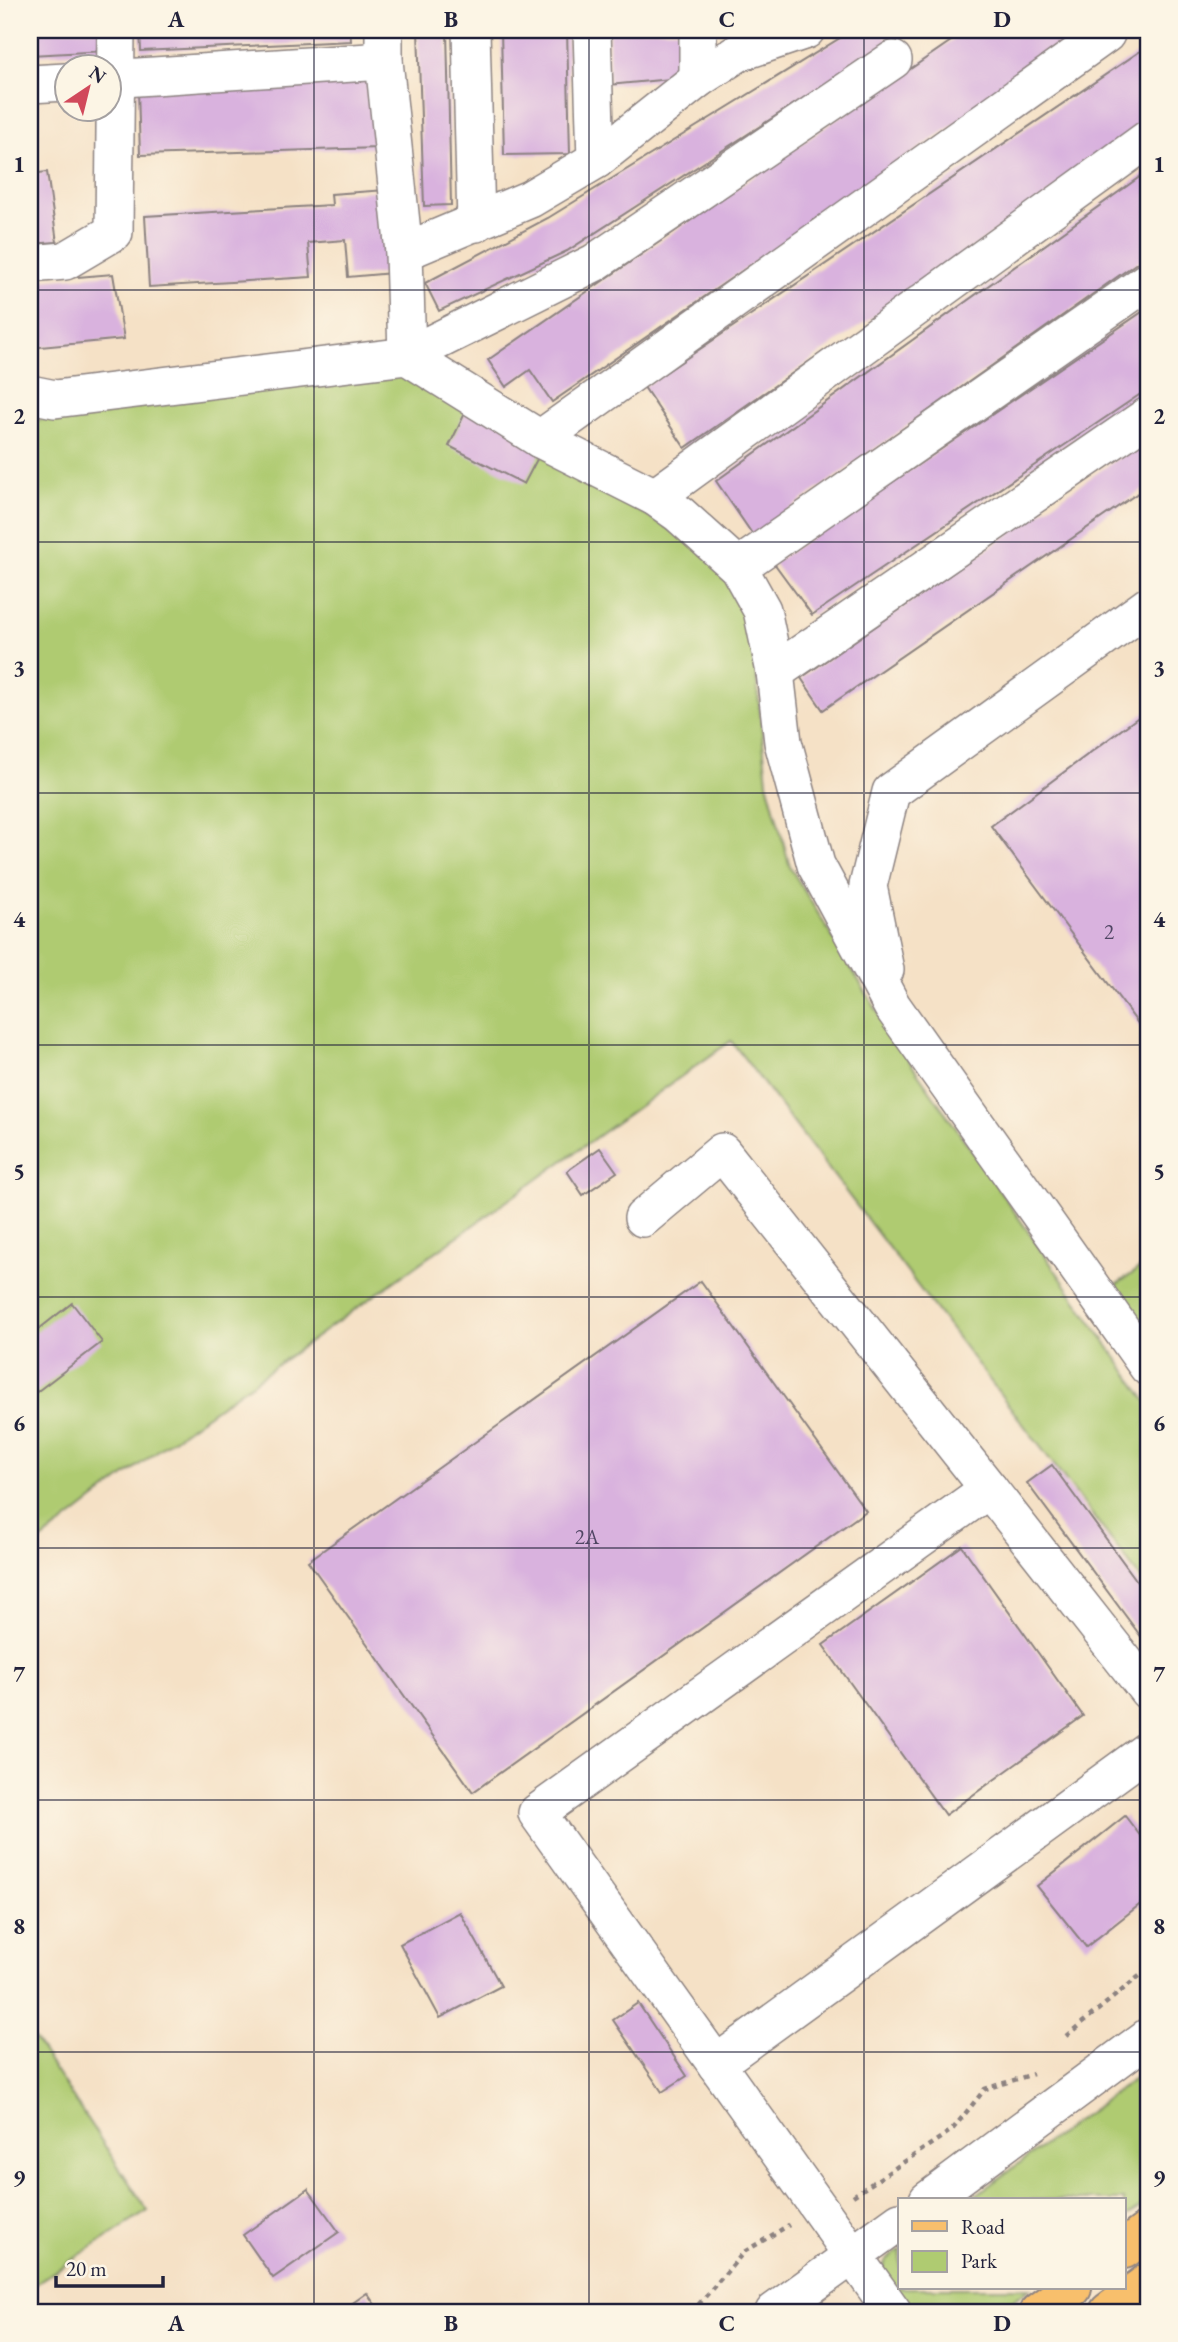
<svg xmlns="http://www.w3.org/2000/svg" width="1178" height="2342" font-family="'EB Garamond',serif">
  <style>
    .green { fill: #afcb71; stroke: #687656; stroke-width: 2 }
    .building { fill: #d9b2de }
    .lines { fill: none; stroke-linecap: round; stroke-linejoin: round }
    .minor-casing { stroke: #8c8280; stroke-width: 40 }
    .major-casing { stroke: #8c8280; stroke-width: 42 }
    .path { stroke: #8c8280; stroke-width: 4.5; stroke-dasharray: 5 5; stroke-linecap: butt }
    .minor { stroke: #fff; stroke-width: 37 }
    .major { stroke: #f8bf6c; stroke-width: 38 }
    .grid { fill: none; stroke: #22223b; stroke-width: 2; stroke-opacity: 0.55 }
    .labels { text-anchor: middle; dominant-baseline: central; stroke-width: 5; stroke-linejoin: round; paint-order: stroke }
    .number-label { font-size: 21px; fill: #504664 }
    .neatline { fill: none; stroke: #22223b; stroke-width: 2.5 }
    .grid-label { font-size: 23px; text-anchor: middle; font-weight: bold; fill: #22223b }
  </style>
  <rect width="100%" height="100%" fill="#fcf5e5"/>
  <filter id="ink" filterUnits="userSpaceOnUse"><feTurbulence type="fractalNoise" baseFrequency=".0143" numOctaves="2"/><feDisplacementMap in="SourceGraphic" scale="14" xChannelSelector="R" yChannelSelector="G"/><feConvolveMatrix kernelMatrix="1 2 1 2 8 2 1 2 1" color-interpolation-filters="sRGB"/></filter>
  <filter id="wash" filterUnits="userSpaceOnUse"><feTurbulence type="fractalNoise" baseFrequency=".00686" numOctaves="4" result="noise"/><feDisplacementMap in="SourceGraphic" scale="28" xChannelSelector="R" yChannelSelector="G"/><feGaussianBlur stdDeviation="1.57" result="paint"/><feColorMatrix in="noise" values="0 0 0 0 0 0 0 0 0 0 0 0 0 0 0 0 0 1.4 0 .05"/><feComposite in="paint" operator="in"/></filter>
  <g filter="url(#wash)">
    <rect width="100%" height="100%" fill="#f5e1c6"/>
    <g class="green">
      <polygon points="398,371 746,573 767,782 790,867 896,1042 1148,1403 1148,1588 731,1041 165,1445 30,1549 30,421"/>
      <polygon points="1148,1263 1148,1344 1107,1291"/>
      <polygon points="30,2033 148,2211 30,2287"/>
      <polygon points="1148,2069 1148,2201 1124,2219 1124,2200 969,2200"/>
      <polygon points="900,2250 900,2288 1030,2288 996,2312 899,2312 881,2271 886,2260"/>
    </g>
    <g id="blocks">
      <g class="building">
        <polygon points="30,30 103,30 106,51 30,55"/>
        <polygon points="140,30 350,30 351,41 141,51"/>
        <polygon points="418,30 447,30 451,205 424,206"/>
        <polygon points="501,30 567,30 570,154 504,155"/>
        <polygon points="609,30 680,30 681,78 609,85"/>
        <polygon points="853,30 880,30 890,42 567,251 439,311 425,283 548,218"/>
        <polygon points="967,30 1091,30 552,402 530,370 506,387 488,360"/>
        <polygon points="1148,46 1148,125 685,448 644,387"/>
        <polygon points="377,80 379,148 140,155 138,89"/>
        <polygon points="1148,171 1148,255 753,535 716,481"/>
        <polygon points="47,172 57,242 30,244 30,174"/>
        <polygon points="386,190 392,273 348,277 345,240 308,243 311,277 149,287 145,216 332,205 331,194"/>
        <polygon points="113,274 124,339 30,348 30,281"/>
        <polygon points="1148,308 1148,389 812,615 774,563"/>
        <polygon points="468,407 544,446 524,484 449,446"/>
        <polygon points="1148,438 1148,486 823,710 801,678"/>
        <polygon points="1148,710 1148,1037 991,826"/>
        <polygon points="600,1148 617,1172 583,1195 567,1171"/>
        <polygon points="701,1281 866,1511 473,1792 308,1561"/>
        <polygon points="72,1303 102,1342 30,1397 30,1336"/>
        <polygon points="1052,1465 1148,1596 1148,1646 1027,1483"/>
        <polygon points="962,1546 1083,1716 945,1815 823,1645"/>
        <polygon points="1125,1816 1148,1846 1148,1898 1086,1947 1037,1886"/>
        <polygon points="460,1912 501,1986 440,2018 400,1944"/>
        <polygon points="638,2003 687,2076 662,2092 613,2020"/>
        <polygon points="308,2189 339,2232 273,2278 243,2235"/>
        <polygon points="367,2293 380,2312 340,2312"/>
      </g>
    </g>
  </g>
  <g filter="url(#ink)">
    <use href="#blocks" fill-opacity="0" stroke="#8c8280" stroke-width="2"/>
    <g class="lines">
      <g class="minor-casing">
        <g id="minor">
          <polyline points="384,30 384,61 404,252 407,356 594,263 893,60"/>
          <polyline points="471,30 476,223"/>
          <polyline points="592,30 596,160"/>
          <polyline points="698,30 698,79"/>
          <polyline points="108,79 384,61"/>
          <polyline points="30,84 66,82"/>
          <polyline points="404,252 530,199 596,160 698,79 738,53 806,30"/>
          <polyline points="30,264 65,261 114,232 116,30"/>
          <polyline points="30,394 55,399 407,356 540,439 655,497 679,514 738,567 762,610 775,672 783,742 816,865 892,1006 1148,1367"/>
          <polyline points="540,439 1106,34"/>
          <polyline points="655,497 1148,139"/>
          <polyline points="738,567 1148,281"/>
          <polyline points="775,672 1148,416"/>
          <polyline points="885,970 868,886 891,792 1148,606"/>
          <polyline points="643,1218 722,1152 989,1489"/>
          <polyline points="716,2064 1148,1750"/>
          <polyline points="928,2200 1148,2037"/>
          <polyline points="774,2312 900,2221"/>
          <polyline points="893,2312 537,1813 989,1489 1148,1691"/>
        </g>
      </g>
      <g class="major-casing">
        <g id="major">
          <polyline points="1124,2249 1148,2231"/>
          <polyline points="1039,2312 1072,2288"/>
          <polyline points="1109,2312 1148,2283"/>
        </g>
      </g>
      <g class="path">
        <polyline points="1066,2036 1148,1969"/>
        <polyline points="853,2196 952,2130 985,2089 1033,2074"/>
        <polyline points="692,2312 744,2252 789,2225"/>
      </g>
      <use href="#minor" class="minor"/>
      <use href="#major" class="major"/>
    </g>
  </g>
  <path class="grid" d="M314 30V2312M589 30V2312M864 30V2312M30 290H1148M30 542H1148M30 793H1148M30 1045H1148M30 1297H1148M30 1548H1148M30 1800H1148M30 2052H1148"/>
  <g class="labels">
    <g class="number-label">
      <text x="1109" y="931">2</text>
      <text x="587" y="1536">2А</text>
    </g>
  </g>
  <rect width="1178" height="2342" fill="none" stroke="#fcf5e5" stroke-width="77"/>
  <rect x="898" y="2198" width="228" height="91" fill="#fcf5e5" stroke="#a5a1a1" stroke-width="2"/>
  <rect x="912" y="2221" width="35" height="10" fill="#f8bf6c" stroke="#a5a1a1" stroke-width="2"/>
  <text x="961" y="2234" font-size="21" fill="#22223b">Road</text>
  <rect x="912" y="2251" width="35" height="21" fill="#afcb71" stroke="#a5a1a1" stroke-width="2"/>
  <text x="961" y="2268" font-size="21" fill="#22223b">Park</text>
  <g transform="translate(88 88) rotate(35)"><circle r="33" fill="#fcf5e5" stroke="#a5a1a1" stroke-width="2"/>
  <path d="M0-5L12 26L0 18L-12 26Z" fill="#d1495b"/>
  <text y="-10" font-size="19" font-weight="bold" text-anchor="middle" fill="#22223b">N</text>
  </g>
  <path d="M56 2276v10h107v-10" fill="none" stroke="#22223b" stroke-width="3.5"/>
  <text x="66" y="2276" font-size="21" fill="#22223b" stroke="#fcf5e5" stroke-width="5" paint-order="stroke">20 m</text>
  <rect x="38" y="38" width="1102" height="2266" class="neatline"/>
  <g class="grid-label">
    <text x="176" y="27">A</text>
    <text x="451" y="27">B</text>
    <text x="727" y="27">C</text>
    <text x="1002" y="27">D</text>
    <text x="19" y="172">1</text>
    <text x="1159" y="172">1</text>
    <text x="19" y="424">2</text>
    <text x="1159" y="424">2</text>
    <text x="19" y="676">3</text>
    <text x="1159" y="676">3</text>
    <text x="19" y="927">4</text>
    <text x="1159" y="927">4</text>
    <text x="19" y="1179">5</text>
    <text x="1159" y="1179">5</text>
    <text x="19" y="1431">6</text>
    <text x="1159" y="1431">6</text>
    <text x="19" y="1682">7</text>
    <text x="1159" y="1682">7</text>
    <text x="19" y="1934">8</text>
    <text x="1159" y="1934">8</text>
    <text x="19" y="2186">9</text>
    <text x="1159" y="2186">9</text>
    <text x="176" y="2331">A</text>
    <text x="451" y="2331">B</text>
    <text x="727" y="2331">C</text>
    <text x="1002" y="2331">D</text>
  </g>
</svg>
